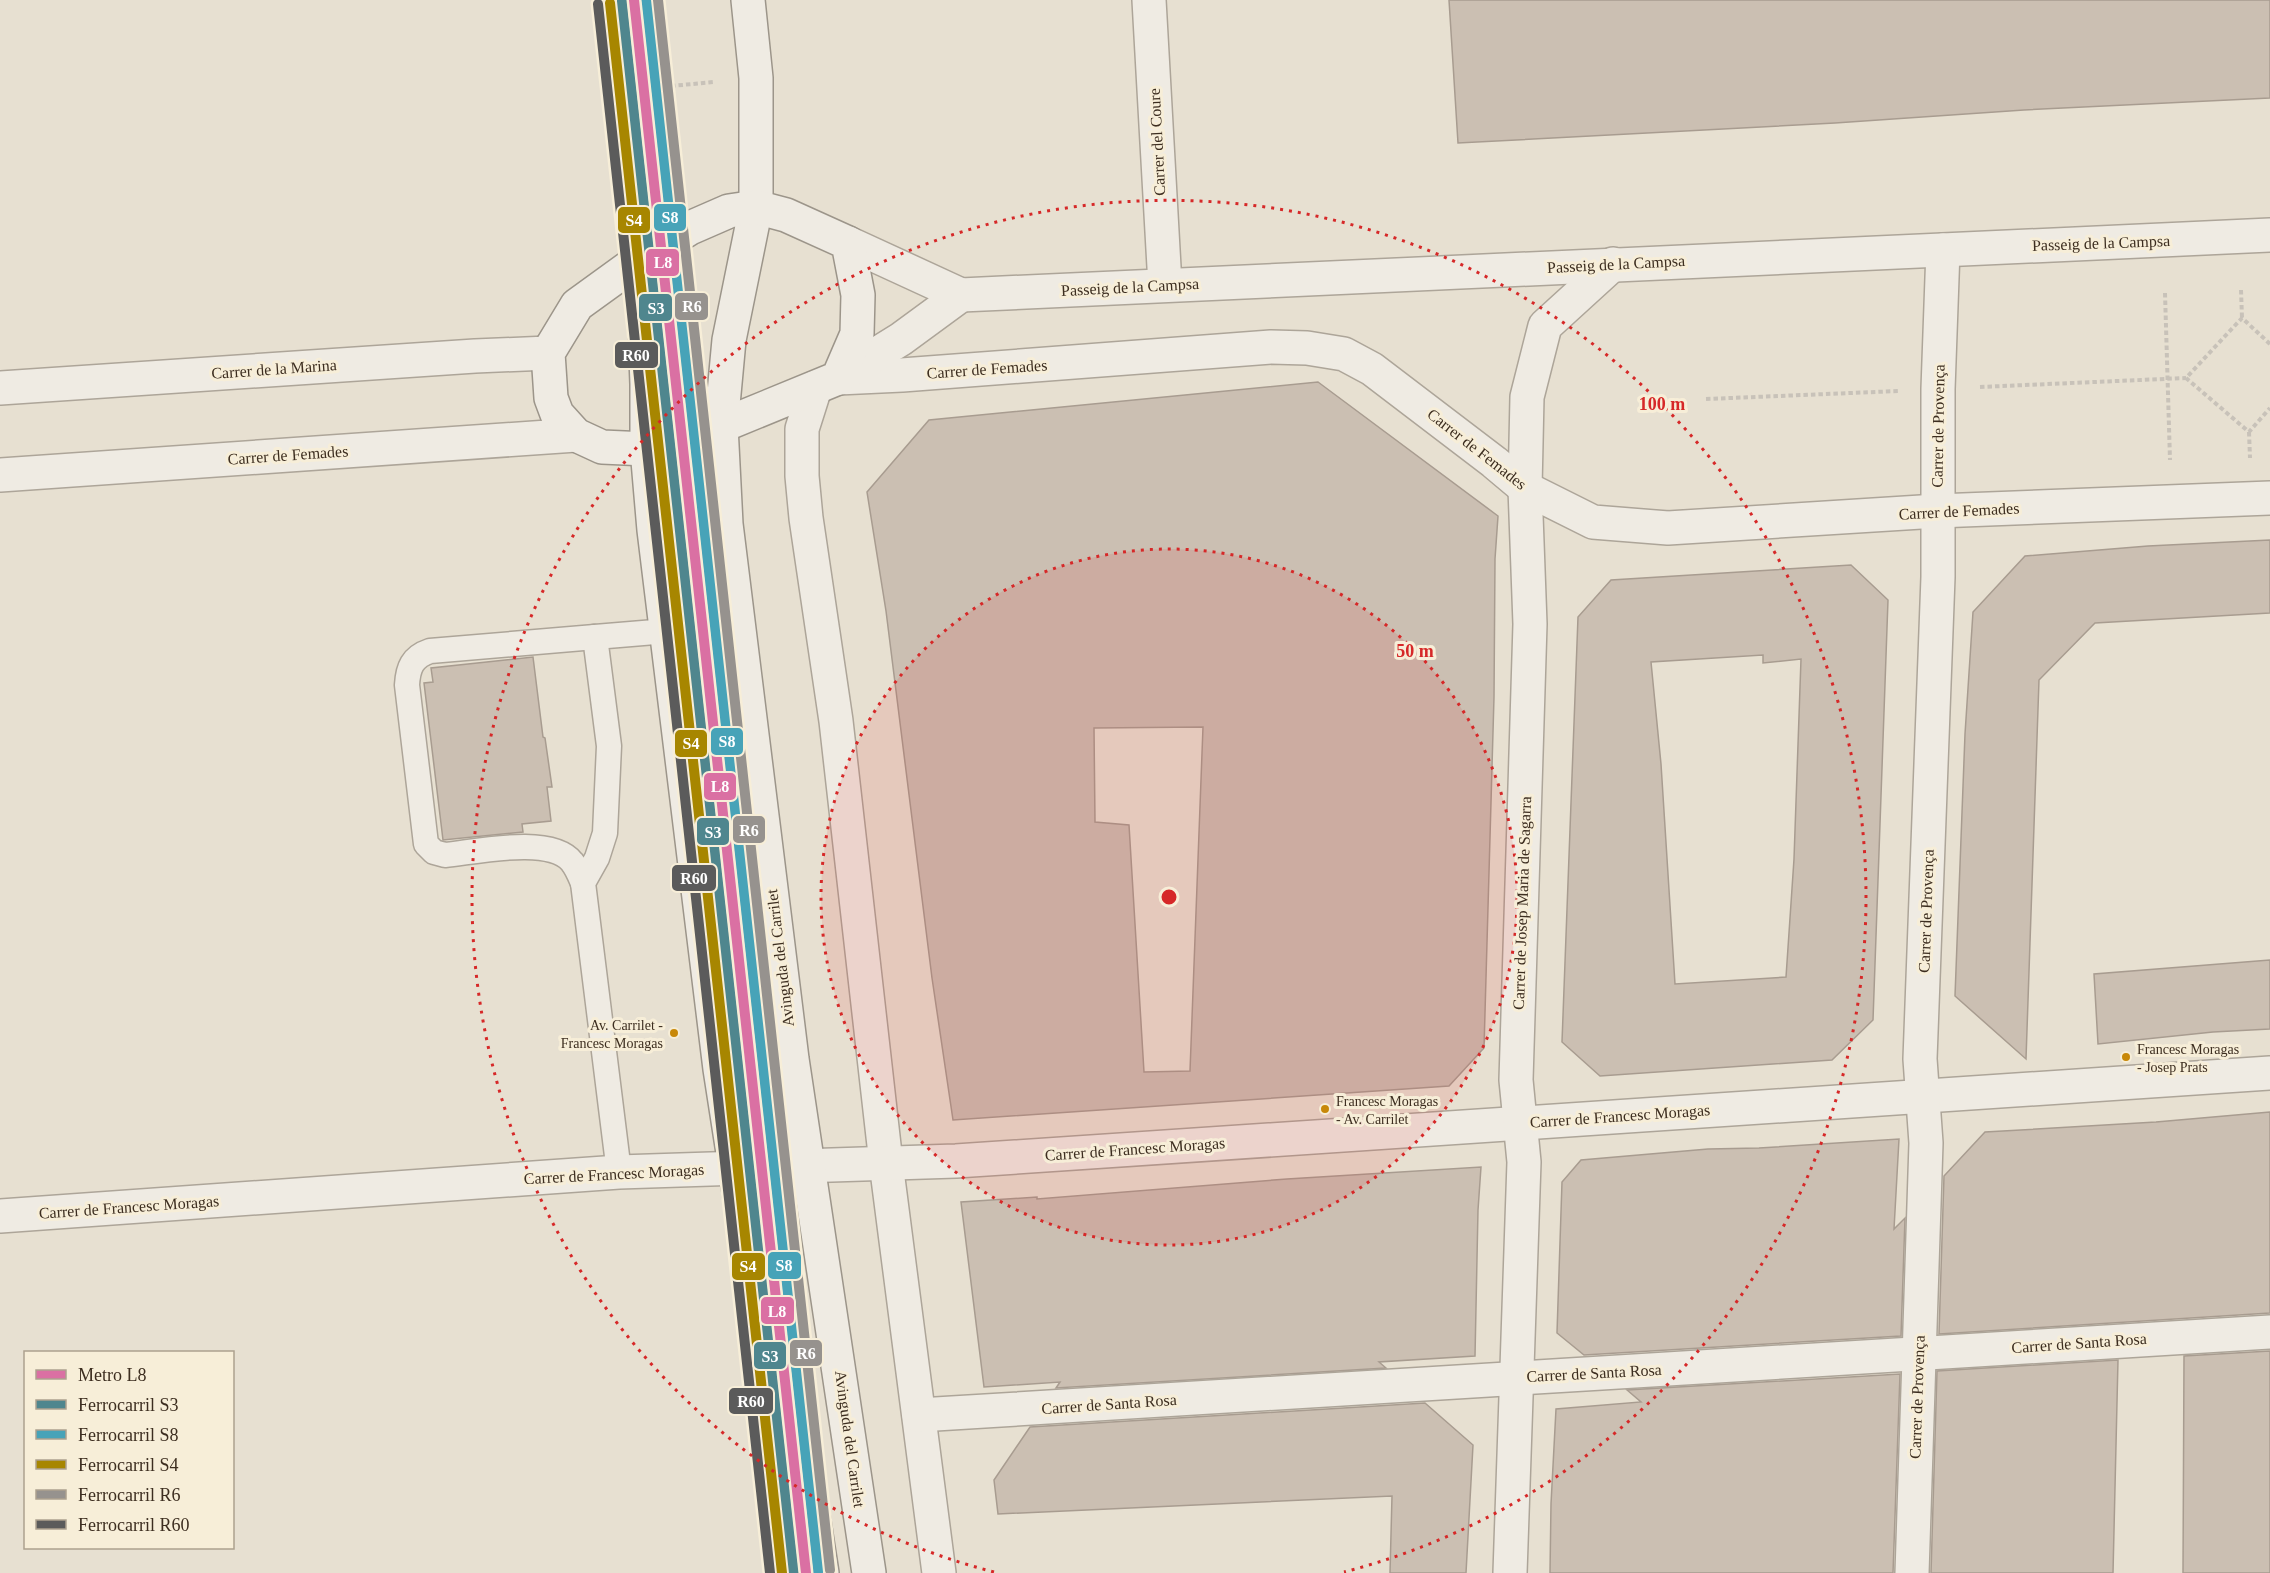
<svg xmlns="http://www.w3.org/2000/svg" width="2270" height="1573" font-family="Georgia,serif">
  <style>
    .building { fill: #cbbfb2; stroke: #a89c90; stroke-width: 1.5; fill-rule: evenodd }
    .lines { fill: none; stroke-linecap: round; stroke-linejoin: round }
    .service-casing { stroke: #ada599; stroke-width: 27 }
    .minor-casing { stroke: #ada599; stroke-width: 36 }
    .tertiary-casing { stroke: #ada599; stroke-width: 36 }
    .secondary-casing { stroke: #9c958a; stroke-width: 36 }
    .path { stroke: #c8c2b9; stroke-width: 4; stroke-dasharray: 4.5 3; stroke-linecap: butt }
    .service { stroke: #efebe3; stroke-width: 24 }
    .minor { stroke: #efebe3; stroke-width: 33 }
    .tertiary { stroke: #efebe3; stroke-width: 33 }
    .secondary { stroke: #efebe3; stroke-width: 33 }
    .rail-1-casing { stroke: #f7eed8; stroke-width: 15 }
    .rail-2-casing { stroke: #f7eed8; stroke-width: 15 }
    .rail-3-casing { stroke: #f7eed8; stroke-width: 15 }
    .rail-4-casing { stroke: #f7eed8; stroke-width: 15 }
    .rail-5-casing { stroke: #f7eed8; stroke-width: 15 }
    .rail-1 { stroke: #4f868e; stroke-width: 10 }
    .rail-2 { stroke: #47a3b8; stroke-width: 10 }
    .rail-3 { stroke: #a78600; stroke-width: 10 }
    .rail-4 { stroke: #96928e; stroke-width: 10 }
    .rail-5 { stroke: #5b5b5b; stroke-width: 10 }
    .metro-1-casing { stroke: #f7eed8; stroke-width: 15 }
    .metro-1 { stroke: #da70a3; stroke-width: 10 }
    .ring { fill: none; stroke: #d62828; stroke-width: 3; stroke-dasharray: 3 6 }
    .bus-dot { fill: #c88808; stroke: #f7eed8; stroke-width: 2 }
    .labels { text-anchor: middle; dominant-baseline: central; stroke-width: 6; stroke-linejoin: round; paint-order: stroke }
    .bus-label { font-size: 14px; fill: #3d2e20; stroke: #f7eed8; text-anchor: start }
    .street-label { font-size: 16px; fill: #3d2e20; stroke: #f7eed8 }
    .centre { fill: #d62828; stroke: #f7eed8; stroke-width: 3 }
    .ring-label { font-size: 18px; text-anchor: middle; font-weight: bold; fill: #d62828; stroke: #f7eed8; stroke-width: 6; stroke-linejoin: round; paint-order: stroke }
    .line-badge { stroke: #f7eed8; stroke-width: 2 }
    .badge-label { font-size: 16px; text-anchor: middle; font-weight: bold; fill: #fff }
  </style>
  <rect width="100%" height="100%" fill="#e7e0d1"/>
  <g class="building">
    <polygon points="1449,0 2270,0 2270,98 2024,110 1835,123 1458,143"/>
    <path d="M1318 382 1498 516 1495 559 1494 697 1484 1048 1449 1086 953 1120 932 978 886 611 867 492 929 420ZM1203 727 1190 1071 1144 1072 1129 825 1095 822 1094 728Z"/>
    <polygon points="2270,540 2270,613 2095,623 2039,680 2026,1059 1955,996 1965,734 1973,612 2025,556 2148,546"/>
    <path d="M1851 565 1888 600 1873 1020 1832 1060 1600 1076 1562 1042 1578 617 1611 580ZM1763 655V663L1801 659 1794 859 1786 977 1675 984 1661 764 1651 662Z"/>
    <polygon points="533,657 543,737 545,738 552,787 547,787 551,821 522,824 523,832 443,840 424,683 433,682 431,668"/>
    <polygon points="2270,960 2270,1029 2213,1032 2098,1044 2094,974"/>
    <polygon points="2270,1112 2270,1313 1939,1334 1944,1176 1985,1132 2156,1122"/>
    <polygon points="1899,1139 1894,1229 1905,1218 1901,1336 1584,1355 1557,1333 1562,1182 1581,1160 1708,1149 1759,1148"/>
    <polygon points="1481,1167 1478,1210 1475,1356 1379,1362 1386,1368 1056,1388 1060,1382 984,1387 961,1202 1037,1197 1037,1199 1287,1179"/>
    <polygon points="2270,1351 2270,1573 2183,1573 2184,1356"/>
    <polygon points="2118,1360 2113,1573 1931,1573 1937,1371"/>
    <polygon points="1900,1374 1893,1573 1550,1573 1551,1504 1556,1409 1641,1402 1627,1390"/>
    <polygon points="1425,1403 1473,1445 1466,1573 1390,1573 1392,1496 998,1514 994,1480 1030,1427"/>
  </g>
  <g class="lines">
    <g class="service-casing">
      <g id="service">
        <path d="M583 883C580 876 577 868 572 862 551 835 476 852 445 855L434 852 426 844 407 685C408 668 412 657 430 651L595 637"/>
        <polyline points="619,1172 583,883 597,858 605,833 609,746 595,637 667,631"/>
      </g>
    </g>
    <g class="minor-casing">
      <g id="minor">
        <polyline points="1149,0 1165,285"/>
        <polyline points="961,295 2270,235"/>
        <polyline points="838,378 902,375 1271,347 1307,348 1344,354 1372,369 1494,462 1525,488 1593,522 1668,528 1937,511 2270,498"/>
        <polyline points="0,388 475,356 548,353"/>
        <polyline points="815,388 802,429 802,476 806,518 836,721 886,1163 939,1573"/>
        <polyline points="0,475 576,435"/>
        <polyline points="0,1216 619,1172 956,1161 2270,1073"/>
        <polyline points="919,1415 2270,1332"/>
        <polyline points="1510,1573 1524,1162 1516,1080 1530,624 1525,488 1527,397 1545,326 1613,264"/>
        <polyline points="1912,1573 1926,1143 1920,1059 1938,577 1938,389 1943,250"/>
      </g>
    </g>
    <g class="tertiary-casing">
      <polyline id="tertiary" points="838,378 901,339 961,295 848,243"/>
    </g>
    <g class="secondary-casing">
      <g id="secondary">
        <polyline points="622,0 631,91 642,258 647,384 647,449 654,530 720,1069 747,1243 803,1452 822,1573"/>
        <polyline points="748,0 756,78 756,207 729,340 721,426 726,524 792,1059 869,1573"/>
        <polygon points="756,207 786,215 848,243 858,295 857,334 838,378 721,426 647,449 602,447 576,435 557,414 551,398 548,353 577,305 642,258 690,228 729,211"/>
      </g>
    </g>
    <g class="path">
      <polyline points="671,86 714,82"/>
      <polyline points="2241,290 2242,318"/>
      <polyline points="2165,293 2170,460"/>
      <polyline points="2270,344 2242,318 2186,378 2249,432 2270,408"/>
      <polyline points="1980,387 2186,378"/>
      <polyline points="1706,399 1899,391"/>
      <polyline points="2249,432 2250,458"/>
    </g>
    <use href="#service" class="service"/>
    <use href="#minor" class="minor"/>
    <use href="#tertiary" class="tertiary"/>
    <use href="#secondary" class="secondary"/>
    <g class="rail-1-casing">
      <polyline id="rail-1" points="622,1 794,1573"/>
    </g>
    <g class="rail-2-casing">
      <polyline id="rail-2" points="646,0 818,1572"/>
    </g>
    <g class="rail-3-casing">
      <polyline id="rail-3" points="610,3 782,1573"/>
    </g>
    <g class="rail-4-casing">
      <polyline id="rail-4" points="658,0 830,1570"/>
    </g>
    <g class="rail-5-casing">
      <polyline id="rail-5" points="598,4 770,1573"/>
    </g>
    <use href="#rail-1" class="rail-1"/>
    <use href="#rail-2" class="rail-2"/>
    <use href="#rail-3" class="rail-3"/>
    <use href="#rail-4" class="rail-4"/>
    <use href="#rail-5" class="rail-5"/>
    <g class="metro-1-casing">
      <polyline id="metro-1" points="634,0 806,1573"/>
    </g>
    <use href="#metro-1" class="metro-1"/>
  </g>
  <circle cx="1169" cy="897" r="348" fill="#d62828" fill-opacity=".12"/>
  <g class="ring">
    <circle cx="1169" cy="897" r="348"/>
    <path d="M994 1572A697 697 0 1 1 1344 1572"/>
  </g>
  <g class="bus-dot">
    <circle cx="674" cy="1033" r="5"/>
    <circle cx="2126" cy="1057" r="5"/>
    <circle cx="1325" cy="1109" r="5"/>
  </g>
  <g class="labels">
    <g class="bus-label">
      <text x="663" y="1025" text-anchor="end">Av. Carrilet -<tspan x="663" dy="18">Francesc Moragas</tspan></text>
      <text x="2137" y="1049">Francesc Moragas<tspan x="2137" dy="18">- Josep Prats</tspan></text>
      <text x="1336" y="1101">Francesc Moragas<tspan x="1336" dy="18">- Av. Carrilet</tspan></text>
    </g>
    <g class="street-label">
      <text transform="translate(1157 142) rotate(-93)">Carrer del Coure</text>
      <text transform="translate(2101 243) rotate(-2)">Passeig de la Campsa</text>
      <text transform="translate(1616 264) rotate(-3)">Passeig de la Campsa</text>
      <text transform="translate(1130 287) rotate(-3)">Passeig de la Campsa</text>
      <text transform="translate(274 369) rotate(-4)">Carrer de la Marina</text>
      <text transform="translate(987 369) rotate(-4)">Carrer de Femades</text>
      <text transform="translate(1938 426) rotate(-89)">Carrer de Provença</text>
      <text transform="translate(1477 449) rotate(38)">Carrer de Femades</text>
      <text transform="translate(288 455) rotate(-4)">Carrer de Femades</text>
      <text transform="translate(1959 511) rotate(-3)">Carrer de Femades</text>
      <text transform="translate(1522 903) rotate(-88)">Carrer de Josep Maria de Sagarra</text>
      <text transform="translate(1926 911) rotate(-88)">Carrer de Provença</text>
      <text transform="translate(780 958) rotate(-97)">Avinguda del Carrilet</text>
      <text transform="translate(1620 1116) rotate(-4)">Carrer de Francesc Moragas</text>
      <text transform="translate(1135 1149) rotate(-4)">Carrer de Francesc Moragas</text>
      <text transform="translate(614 1174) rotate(-3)">Carrer de Francesc Moragas</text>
      <text transform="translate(129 1207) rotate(-4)">Carrer de Francesc Moragas</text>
      <text transform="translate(2079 1343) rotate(-4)">Carrer de Santa Rosa</text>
      <text transform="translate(1594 1373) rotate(-3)">Carrer de Santa Rosa</text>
      <text transform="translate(1917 1397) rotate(-88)">Carrer de Provença</text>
      <text transform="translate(1109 1404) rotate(-4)">Carrer de Santa Rosa</text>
      <text transform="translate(850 1439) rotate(82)">Avinguda del Carrilet</text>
    </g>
  </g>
  <circle cx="1169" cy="897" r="9" class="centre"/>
  <g class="ring-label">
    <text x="1662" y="410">100 m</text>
    <text x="1415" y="657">50 m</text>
  </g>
  <g class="line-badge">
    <rect x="653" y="203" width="34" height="29" rx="6" fill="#47a3b8"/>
    <rect x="617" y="206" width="34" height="28" rx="6" fill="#a78600"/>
    <rect x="645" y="248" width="35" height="29" rx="6" fill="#da70a3"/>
    <rect x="674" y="292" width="35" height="29" rx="6" fill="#96928e"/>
    <rect x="638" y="293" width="35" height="29" rx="6" fill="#4f868e"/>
    <rect x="614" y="341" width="45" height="28" rx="6" fill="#5b5b5b"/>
    <rect x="710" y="727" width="34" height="29" rx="6" fill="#47a3b8"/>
    <rect x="674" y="729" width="34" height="29" rx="6" fill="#a78600"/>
    <rect x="703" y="772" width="34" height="29" rx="6" fill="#da70a3"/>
    <rect x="732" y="815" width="34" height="29" rx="6" fill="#96928e"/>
    <rect x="696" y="817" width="34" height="29" rx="6" fill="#4f868e"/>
    <rect x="671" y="864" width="46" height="28" rx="6" fill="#5b5b5b"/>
    <rect x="767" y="1251" width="35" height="29" rx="6" fill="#47a3b8"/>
    <rect x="731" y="1252" width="35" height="29" rx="6" fill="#a78600"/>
    <rect x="760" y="1296" width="35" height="29" rx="6" fill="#da70a3"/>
    <rect x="789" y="1339" width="34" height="28" rx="6" fill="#96928e"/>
    <rect x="753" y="1341" width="34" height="29" rx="6" fill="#4f868e"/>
    <rect x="728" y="1387" width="46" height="28" rx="6" fill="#5b5b5b"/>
  </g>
  <g class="badge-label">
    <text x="670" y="223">S8</text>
    <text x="634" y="226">S4</text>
    <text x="663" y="268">L8</text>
    <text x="692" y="312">R6</text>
    <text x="656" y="314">S3</text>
    <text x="636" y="361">R60</text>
    <text x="727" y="747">S8</text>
    <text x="691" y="749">S4</text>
    <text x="720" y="792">L8</text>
    <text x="749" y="836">R6</text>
    <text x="713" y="838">S3</text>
    <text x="694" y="884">R60</text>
    <text x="784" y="1271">S8</text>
    <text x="748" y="1272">S4</text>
    <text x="777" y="1317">L8</text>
    <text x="806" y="1359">R6</text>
    <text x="770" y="1362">S3</text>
    <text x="751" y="1407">R60</text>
  </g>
  <rect x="24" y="1351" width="210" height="198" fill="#f7eed8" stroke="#ada18e" stroke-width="1.5"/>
  <rect x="36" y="1370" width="30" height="9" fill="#da70a3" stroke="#ada18e" stroke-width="1.5"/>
  <text x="78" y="1381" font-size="18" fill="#3d2e20">Metro L8</text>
  <rect x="36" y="1400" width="30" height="9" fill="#4f868e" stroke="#ada18e" stroke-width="1.5"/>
  <text x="78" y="1411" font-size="18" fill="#3d2e20">Ferrocarril S3</text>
  <rect x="36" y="1430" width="30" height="9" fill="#47a3b8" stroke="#ada18e" stroke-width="1.5"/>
  <text x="78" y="1441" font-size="18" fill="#3d2e20">Ferrocarril S8</text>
  <rect x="36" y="1460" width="30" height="9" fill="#a78600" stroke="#ada18e" stroke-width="1.5"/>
  <text x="78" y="1471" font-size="18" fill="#3d2e20">Ferrocarril S4</text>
  <rect x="36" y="1490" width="30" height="9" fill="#96928e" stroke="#ada18e" stroke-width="1.5"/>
  <text x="78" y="1501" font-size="18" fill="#3d2e20">Ferrocarril R6</text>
  <rect x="36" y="1520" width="30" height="9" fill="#5b5b5b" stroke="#ada18e" stroke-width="1.5"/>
  <text x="78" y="1531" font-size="18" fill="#3d2e20">Ferrocarril R60</text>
</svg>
